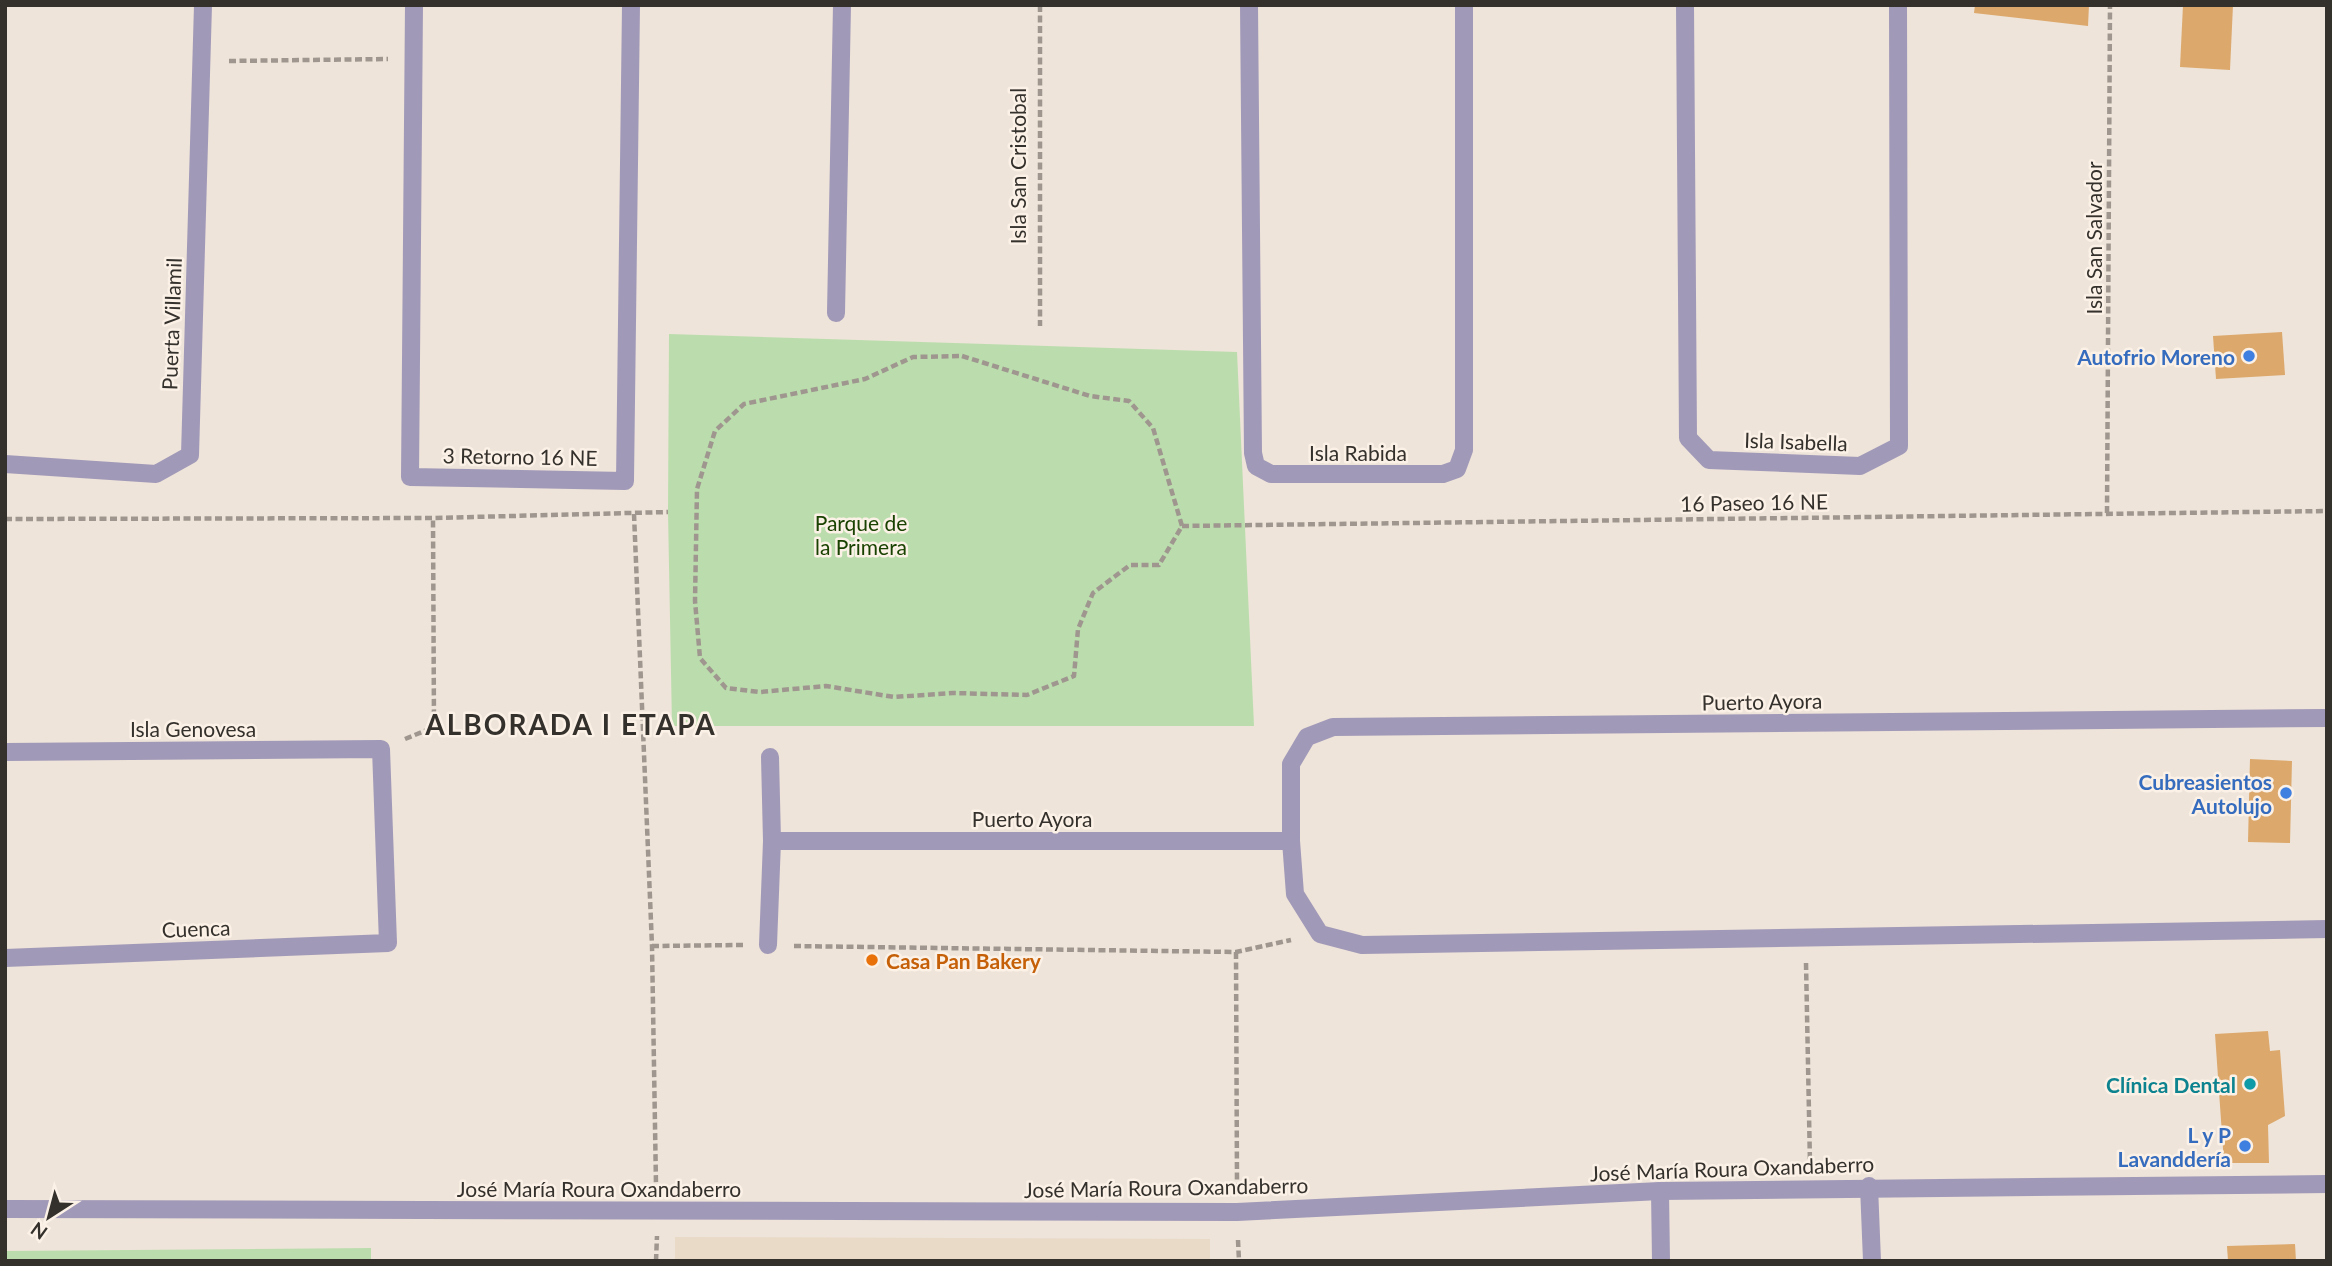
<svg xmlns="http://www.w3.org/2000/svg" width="2332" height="1266" font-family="Lato,sans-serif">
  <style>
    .education { fill: #e9d9c7 }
    .green { fill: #bbddad }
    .building { fill: #dca86c }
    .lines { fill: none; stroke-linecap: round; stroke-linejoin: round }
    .path { stroke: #9f978f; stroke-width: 4.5; stroke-dasharray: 7 3.5; stroke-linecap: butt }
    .minor { stroke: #a199b8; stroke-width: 18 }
    .shop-dot { fill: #3f7fe0; stroke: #fbf1e6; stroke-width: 2.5 }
    .food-dot { fill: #e8710a; stroke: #fbf1e6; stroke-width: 2.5 }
    .culture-dot { fill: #0f9aa8; stroke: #fbf1e6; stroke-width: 2.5 }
    .labels { text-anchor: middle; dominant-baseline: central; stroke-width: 5; stroke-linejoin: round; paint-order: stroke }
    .street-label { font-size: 21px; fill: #34302c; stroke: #fbf1e6 }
    .shop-label { font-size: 21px; font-weight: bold; fill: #366cbe; stroke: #fbf1e6; text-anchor: end }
    .park-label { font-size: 21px; fill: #194200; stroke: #fbf1e6 }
    .food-label { font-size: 21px; font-weight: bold; fill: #c56008; stroke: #fbf1e6; text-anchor: start }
    .culture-label { font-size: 21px; font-weight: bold; fill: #0d838f; stroke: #fbf1e6; text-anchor: end }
    .district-label { font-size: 28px; font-weight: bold; letter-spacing: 2px; fill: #34302c; stroke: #fbf1e6 }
  </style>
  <rect width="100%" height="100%" fill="#eee4d9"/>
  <polygon class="education" points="675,1237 1210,1239 1210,1261 675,1261"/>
  <g class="green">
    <polygon points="669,334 1237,352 1254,726 672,726 668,512"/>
    <polygon points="371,1248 371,1261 5,1261 5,1251"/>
  </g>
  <g class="building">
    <polygon points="1975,5 2089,5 2088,26 1974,13"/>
    <polygon points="2183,5 2233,5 2230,70 2180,67"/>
    <polygon points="2282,332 2285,375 2216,379 2213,336"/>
    <polygon points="2250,759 2292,761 2290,843 2248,842"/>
    <polygon points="2268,1031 2270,1051 2280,1050 2285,1116 2268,1125 2269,1163 2224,1163 2215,1034"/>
    <polygon points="2295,1244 2296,1261 2228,1261 2227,1246"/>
  </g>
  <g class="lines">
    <g class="path">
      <polyline points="1040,5 1040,326"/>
      <polyline points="229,61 388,59"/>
      <polygon points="962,356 1090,396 1129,401 1153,428 1182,526 1159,565 1130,565 1093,593 1078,629 1074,676 1027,695 953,693 894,697 826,686 760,692 726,688 700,658 695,601 697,489 715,431 744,404 865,379 913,357"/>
      <polyline points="2107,513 2110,5"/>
      <polyline points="634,514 652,946 656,1185"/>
      <polyline points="5,519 433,518 668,512"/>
      <polyline points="1182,526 2327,511"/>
      <polyline points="405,739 434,727 433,518"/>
      <polyline points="652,946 743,945"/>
      <polyline points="794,946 1236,952 1291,940"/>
      <polyline points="1236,952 1237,1185"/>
      <polyline points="1806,963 1810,1164"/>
      <polyline points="1238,1240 1239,1261"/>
      <polyline points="656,1261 657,1236"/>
    </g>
    <g class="minor">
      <polyline points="414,5 410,477 625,481 631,5"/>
      <polyline points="1249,5 1253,453 1256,466 1271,474 1443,474 1457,469 1464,450 1464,5"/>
      <polyline points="1685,5 1688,438 1709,460 1860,466 1899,446 1898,5"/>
      <polyline points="836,313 842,5"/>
      <polyline points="5,464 156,474 190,455 203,5"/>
      <polyline points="2327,718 1333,727 1307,737 1291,764 1291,841 1295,894 1320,934 1362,945 2327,929"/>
      <polyline points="5,752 381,749 388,943 5,958"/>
      <polyline points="772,841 1291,841"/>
      <polyline points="768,945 772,841 770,757"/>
      <polyline points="1869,1186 1872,1261"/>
      <polyline points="1660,1191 1661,1261"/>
      <polyline points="5,1209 1237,1212 1660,1191 2327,1184"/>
    </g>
  </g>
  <g class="shop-dot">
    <circle cx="2249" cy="356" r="7"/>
    <circle cx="2286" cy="793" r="7"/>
    <circle cx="2245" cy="1146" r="7"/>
  </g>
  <circle class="food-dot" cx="872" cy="960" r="7"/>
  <circle class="culture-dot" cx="2250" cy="1084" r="7"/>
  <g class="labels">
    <g class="street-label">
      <text transform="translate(1017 166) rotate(-90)">Isla San Cristobal</text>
      <text transform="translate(2093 238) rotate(-90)">Isla San Salvador</text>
      <text transform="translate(171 324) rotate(-88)">Puerta Villamil</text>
      <text transform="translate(1796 441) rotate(2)">Isla Isabella</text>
      <text x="1358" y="452">Isla Rabida</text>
      <text transform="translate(520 456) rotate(1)">3 Retorno 16 NE</text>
      <text transform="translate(1754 502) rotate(-1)">16 Paseo 16 NE</text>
      <text transform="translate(1762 701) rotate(-1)">Puerto Ayora</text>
      <text x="193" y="728">Isla Genovesa</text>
      <text x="1032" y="818">Puerto Ayora</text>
      <text transform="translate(196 928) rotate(-2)">Cuenca</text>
      <text transform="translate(1732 1168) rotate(-2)">José María Roura Oxandaberro</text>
      <text transform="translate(1166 1187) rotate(-1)">José María Roura Oxandaberro</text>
      <text x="599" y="1188">José María Roura Oxandaberro</text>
    </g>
    <g class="shop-label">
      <text x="2235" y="356">Autofrio Moreno</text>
      <text x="2272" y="781">Cubreasientos<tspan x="2272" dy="24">Autolujo</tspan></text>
      <text x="2231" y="1134">L y P<tspan x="2231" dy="24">Lavanddería</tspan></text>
    </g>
    <g class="park-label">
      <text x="861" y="522">Parque de<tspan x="861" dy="24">la Primera</tspan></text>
    </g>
    <g class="food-label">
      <text x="886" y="960">Casa Pan Bakery</text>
    </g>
    <g class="culture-label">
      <text x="2236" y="1084">Clínica Dental</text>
    </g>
    <g class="district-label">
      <text x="571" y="724">ALBORADA I ETAPA</text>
    </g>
  </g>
  <rect width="2332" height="1266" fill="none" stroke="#34302c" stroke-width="14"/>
  <g transform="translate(49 1217) rotate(216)" stroke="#fbf1e6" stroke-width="5" paint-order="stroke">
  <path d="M0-5L12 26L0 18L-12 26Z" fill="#34302c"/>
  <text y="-10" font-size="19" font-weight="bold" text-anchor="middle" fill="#34302c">N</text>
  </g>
</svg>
